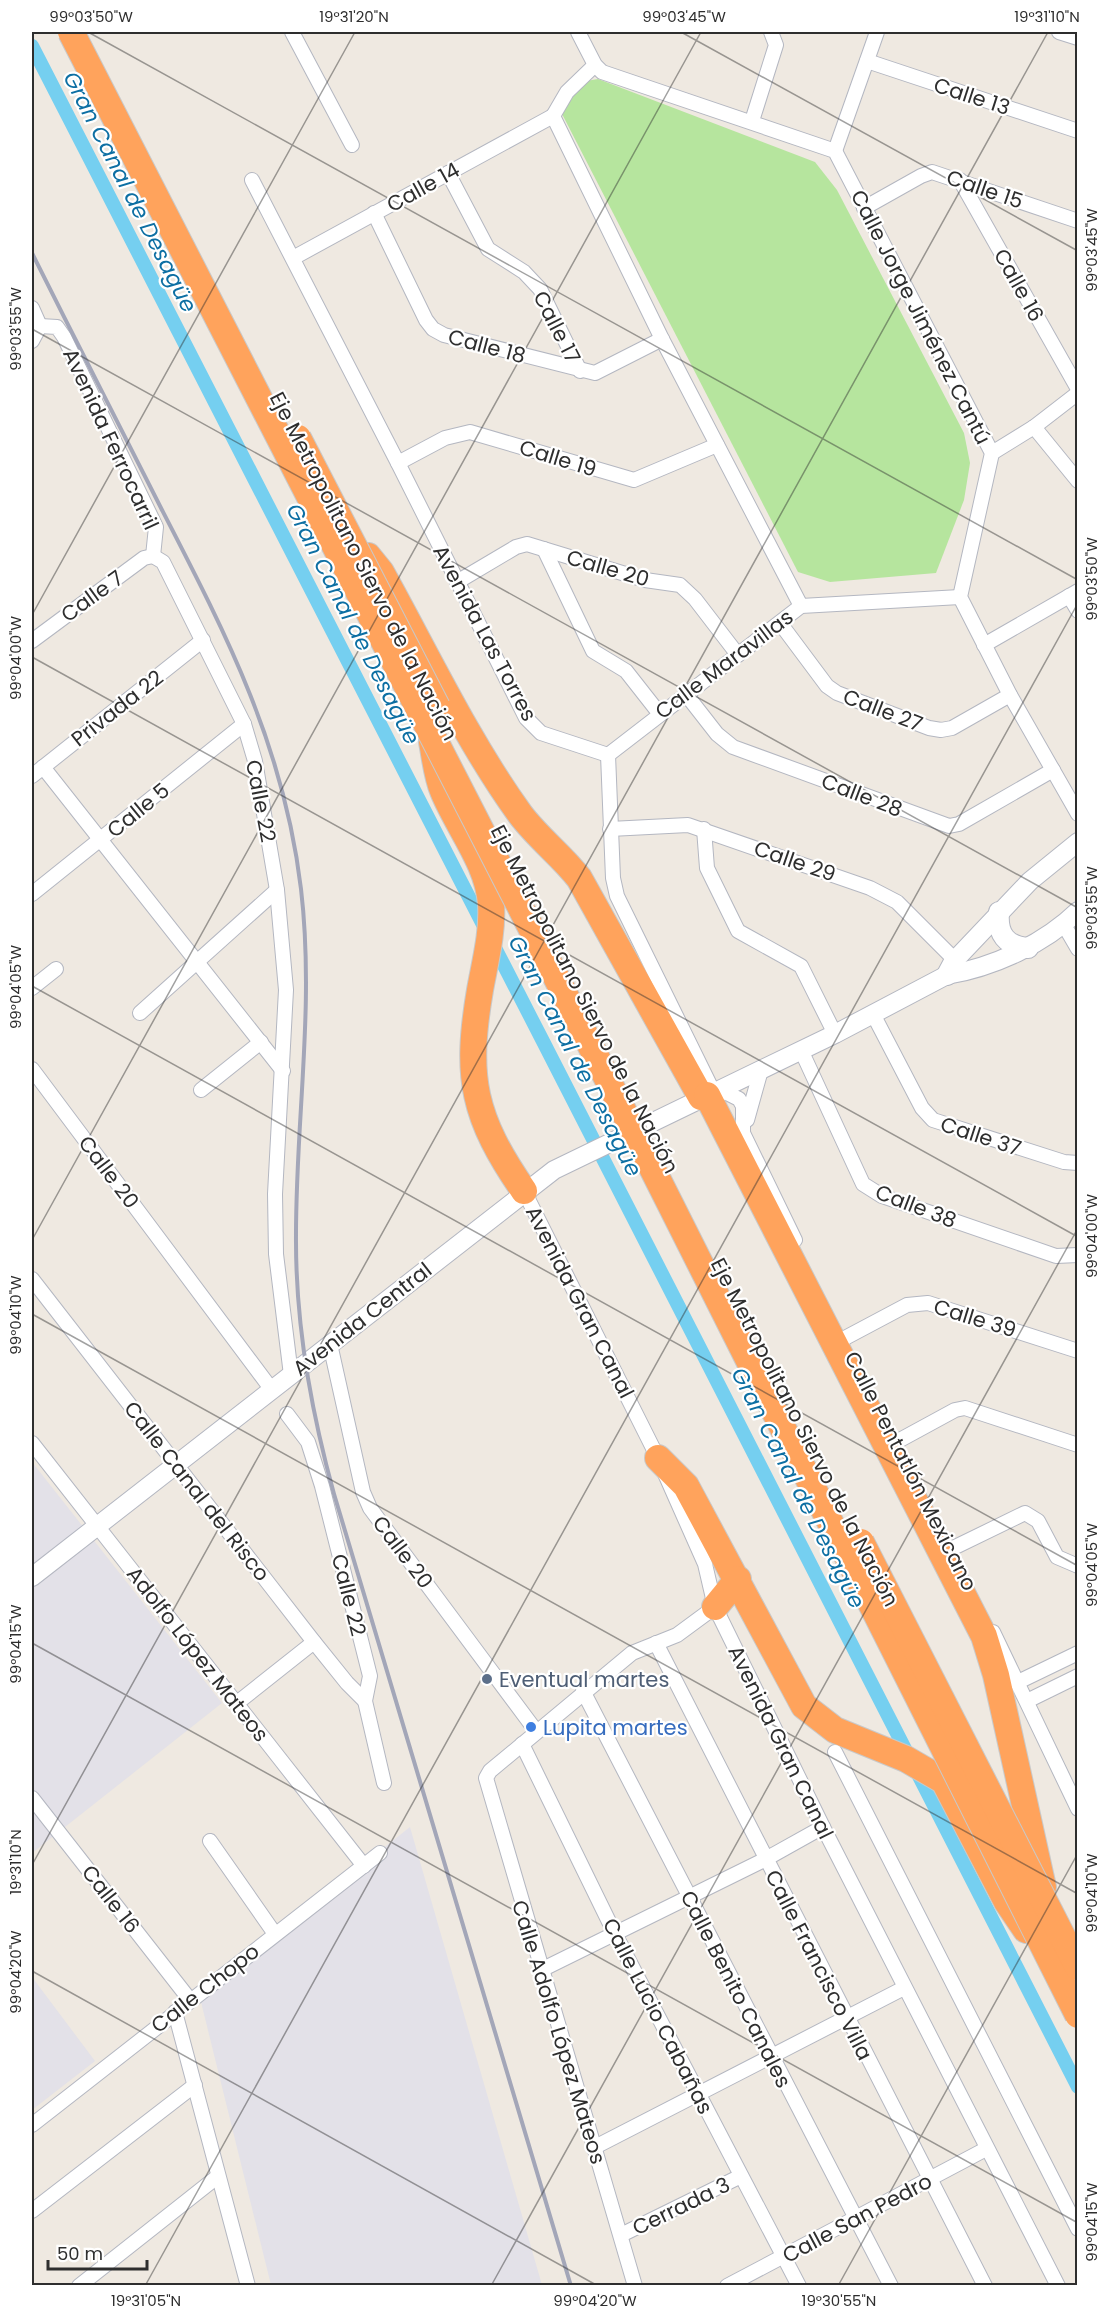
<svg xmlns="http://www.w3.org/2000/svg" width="1109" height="2317" font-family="Poppins,sans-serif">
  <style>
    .industrial { fill: #e3e1e8 }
    .green { fill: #b6e59e }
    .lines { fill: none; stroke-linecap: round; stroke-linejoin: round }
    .canal { stroke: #75cff0; stroke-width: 14 }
    .minor-casing { stroke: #b4b7c1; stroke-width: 16 }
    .tertiary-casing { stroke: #b4b7c1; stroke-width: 20 }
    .secondary-casing { stroke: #b4b7c1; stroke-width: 22 }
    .motorway-casing { stroke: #c9c9c9; stroke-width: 28 }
    .minor { stroke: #fff; stroke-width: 14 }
    .tertiary { stroke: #fff; stroke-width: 18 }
    .secondary { stroke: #fff; stroke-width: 20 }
    .motorway { stroke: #ffa35c; stroke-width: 26 }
    .rail { stroke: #a3a6b8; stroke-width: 4 }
    .motorway-bridge-casing { stroke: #c9c9c9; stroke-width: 28; stroke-linecap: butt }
    .motorway-bridge { stroke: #ffa35c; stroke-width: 26 }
    .ticks { fill: none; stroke: #2e2e2e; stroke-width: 1.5; stroke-opacity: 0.45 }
    .service-dot { fill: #5c6f8a; stroke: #fff; stroke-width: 2 }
    .shop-dot { fill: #3f7fe0; stroke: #fff; stroke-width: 2 }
    .labels { text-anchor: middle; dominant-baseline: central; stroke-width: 4.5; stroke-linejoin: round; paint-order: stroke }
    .street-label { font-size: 21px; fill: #2e2e2e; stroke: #fff }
    .service-label { font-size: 21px; fill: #4e5e75; stroke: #fff; text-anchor: start }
    .shop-label { font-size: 21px; fill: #366cbe; stroke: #fff; text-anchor: start }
    .water-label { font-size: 22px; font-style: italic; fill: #0d6fa3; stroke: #fff }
    .neatline { fill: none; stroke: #2e2e2e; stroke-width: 2 }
    .ticks-label { font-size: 15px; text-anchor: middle; fill: #2e2e2e }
  </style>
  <rect width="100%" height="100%" fill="#efe9e1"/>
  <g class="industrial">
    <polygon points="32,1462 222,1703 32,1853"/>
    <polygon points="410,1827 542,2285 271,2285 199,1994"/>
    <polygon points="32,1977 95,2061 32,2110"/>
  </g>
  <polygon class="green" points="598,79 815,162 837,190 964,433 970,463 964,500 936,573 830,582 798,572 561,112 580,82"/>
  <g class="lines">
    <path class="canal" d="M32 46C379 727 733 1405 1078 2087"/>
    <g class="minor-casing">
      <g id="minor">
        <polyline points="292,32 352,145"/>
        <polyline points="578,32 595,65 602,72 835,151 992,453 960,597 1010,695 1078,814"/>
        <polyline points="1059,32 1078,38"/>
        <polyline points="867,61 1078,131"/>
        <polyline points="553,116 662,339 801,606"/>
        <polyline points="553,116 567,92 595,65"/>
        <polyline points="752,121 776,45 771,32"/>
        <polyline points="835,151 877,32"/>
        <polyline points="448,173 488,249 524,272 540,289 580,371"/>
        <polyline points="252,180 398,463 526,718 541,733 608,755"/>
        <polyline points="960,180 1078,389"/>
        <polyline points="864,208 921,176 932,172 1078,221"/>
        <polyline points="374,213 426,320 433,329 444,335 595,373 662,339"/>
        <polyline points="293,258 553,116"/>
        <polyline points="32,308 40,326"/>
        <polyline points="40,326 57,327 64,337 156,527 153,556"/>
        <polyline points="32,341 40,326"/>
        <polyline points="1034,427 1078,481"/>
        <polyline points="992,453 1034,427 1078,393"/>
        <polyline points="398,463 445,438 470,432 634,480 717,445"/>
        <polyline points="544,549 593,651 626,671 659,713"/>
        <polyline points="153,556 163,562 244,724 255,761 277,890 286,990 275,1194 276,1254 291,1375"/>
        <polyline points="457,582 516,547 527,544 645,580 680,585 695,599 738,655"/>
        <polyline points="1069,596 1078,611"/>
        <polyline points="780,623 827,686 837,693 929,728 941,730 952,728 1010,695"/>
        <polyline points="32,641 144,558 153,556"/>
        <polyline points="984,645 1078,591"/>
        <polyline points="685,693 717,734 733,747 949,826 959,824 1053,770"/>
        <polyline points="608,755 613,878 617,896 713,1091 727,1093 739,1099 743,1106 743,1133 795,1240"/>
        <polyline points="608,755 801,606 960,597"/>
        <polyline points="43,767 283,1071"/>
        <polyline points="32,776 203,640"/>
        <polyline points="610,829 688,825 870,888 897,902 955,960"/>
        <polyline points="704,829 707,868 738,931 801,966 835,1034"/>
        <polyline points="32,894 244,724"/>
        <polyline points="1064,925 1078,949"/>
        <polyline points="32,988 56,969"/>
        <polyline points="140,1013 277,890"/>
        <polyline points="873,1014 922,1108 933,1120 1064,1162 1078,1163"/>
        <polyline points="801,1050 863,1184 882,1196 1056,1256 1078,1255"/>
        <polyline points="32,1069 272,1390"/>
        <polyline points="201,1090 261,1042"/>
        <polyline points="747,1120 761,1070"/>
        <polyline points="524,1191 658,1458 705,1564 715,1607 823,1827 1058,2286"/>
        <polyline points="32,1279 314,1642 347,1683 365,1701"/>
        <polyline points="843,1339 907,1305 928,1303 1078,1351"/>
        <polyline points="330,1344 363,1492 370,1508 536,1731"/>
        <polyline points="287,1414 308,1442 322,1486 370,1676 365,1701 384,1783"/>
        <polyline points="898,1441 955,1410 965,1408 1078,1445"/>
        <polyline points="32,1443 364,1866"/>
        <polyline points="951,1549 1025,1513 1038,1521 1057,1557 1078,1566"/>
        <polyline points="993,1632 1078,1809"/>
        <polyline points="656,1643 985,2286"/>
        <polyline points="1018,1682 1078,1653"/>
        <polyline points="583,1691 891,2286"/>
        <polyline points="1027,1701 1078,1676"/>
        <polyline points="237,1703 314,1642"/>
        <polyline points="522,1744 615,1934 799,2286"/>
        <polyline points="835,1752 1078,2229"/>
        <polyline points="32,1798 190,2000"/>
        <polyline points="210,1841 275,1934"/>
        <polyline points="541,1970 764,1860 823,1827"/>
        <polyline points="175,2012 248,2286"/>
        <polyline points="32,2125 380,1853"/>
        <polyline points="593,2148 904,1988"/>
        <polyline points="32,2211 195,2085"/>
        <polyline points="621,2235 741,2176"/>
        <polyline points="79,2286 217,2177"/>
        <polyline points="635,2286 486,1778 490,1771 632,1653 677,1635 715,1607"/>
        <polyline points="727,2286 986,2149"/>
      </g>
    </g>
    <g class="tertiary-casing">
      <g id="tertiary">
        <polyline points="955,960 1030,881 1078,842"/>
        <path d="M32 1577 554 1170 835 1034 947 975C994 967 1044 944 1078 911"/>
      </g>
    </g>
    <g class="secondary-casing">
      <g id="secondary">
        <path d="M999 912C997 934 1006 946 1028 948"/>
        <polyline points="947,975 955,960"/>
      </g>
    </g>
    <g class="motorway-casing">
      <g id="motorway">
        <path d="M368 556 381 572C426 653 466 739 520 814 538 838 561 855 579 878L701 1097"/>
        <path d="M432 742C435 758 437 777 443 791 458 828 488 863 491 904 493 932 485 962 480 990 465 1078 473 1117 524 1191"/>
        <polyline points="707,1095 984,1636 996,1675 1043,1887"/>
        <polyline points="658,1458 686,1486 804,1706 835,1730 906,1759 944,1781 1007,1902 1026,1930"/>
        <polyline points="715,1607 738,1579"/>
      </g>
    </g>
    <use href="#minor" class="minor"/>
    <use href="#tertiary" class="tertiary"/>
    <use href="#secondary" class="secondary"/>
    <use href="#motorway" class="motorway"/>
    <path class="rail" d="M32 253C75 339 119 425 162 510 227 636 284 746 301 889 315 1008 295 1124 296 1242 296 1328 311 1411 334 1494L571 2286"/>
    <g class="motorway-bridge-casing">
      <g id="motorway-bridge">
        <polyline points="71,32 546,957 1078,2015"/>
        <polyline points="298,438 437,707"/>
        <polyline points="861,1542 1078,1967"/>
      </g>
    </g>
    <use href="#motorway-bridge" class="motorway-bridge"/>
  </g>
  <path class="ticks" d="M88 32 1078 580M681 32 1078 251M32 329 1078 908M32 615 355 32M32 657 1078 1237M32 986 1078 1566M32 1240 701 32M32 1314 1078 1894M32 1643 1078 2223M32 1865 1048 32M32 1971 598 2286M145 2286 1078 603M491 2286 1078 1228M838 2286 1078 1853"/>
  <circle class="service-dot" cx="487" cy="1679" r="6"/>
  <circle class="shop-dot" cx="531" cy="1727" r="6"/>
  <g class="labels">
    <g class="street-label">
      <text transform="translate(972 96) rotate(18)">Calle 13</text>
      <text transform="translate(423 187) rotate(-29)">Calle 14</text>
      <text transform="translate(985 189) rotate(19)">Calle 15</text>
      <text transform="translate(1019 285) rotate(61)">Calle 16</text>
      <text transform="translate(921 317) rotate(63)">Calle Jorge Jiménez Cantú</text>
      <text transform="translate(557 327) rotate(63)">Calle 17</text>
      <text transform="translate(487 346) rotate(15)">Calle 18</text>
      <text transform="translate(111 439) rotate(65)">Avenida Ferrocarril</text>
      <text transform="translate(558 458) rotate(17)">Calle 19</text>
      <text transform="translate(364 566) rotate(63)">Eje Metropolitano Siervo de la Nación</text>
      <text transform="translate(608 568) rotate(16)">Calle 20</text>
      <text transform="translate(92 596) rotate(-36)">Calle 7</text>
      <text transform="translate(485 633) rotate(62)">Avenida Las Torres</text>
      <text transform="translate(724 664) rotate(-37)">Calle Maravillas</text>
      <text transform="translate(117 708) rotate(-38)">Privada 22</text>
      <text transform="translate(883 710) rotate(21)">Calle 27</text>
      <text transform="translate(862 795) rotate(21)">Calle 28</text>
      <text transform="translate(261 801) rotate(79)">Calle 22</text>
      <text transform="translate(138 810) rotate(-39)">Calle 5</text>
      <text transform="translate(795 861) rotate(19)">Calle 29</text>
      <text transform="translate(585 999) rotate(63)">Eje Metropolitano Siervo de la Nación</text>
      <text transform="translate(981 1136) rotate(18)">Calle 37</text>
      <text transform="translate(109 1172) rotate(53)">Calle 20</text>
      <text transform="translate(916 1206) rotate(21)">Calle 38</text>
      <text transform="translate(580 1302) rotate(63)">Avenida Gran Canal</text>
      <text transform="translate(975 1318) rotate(17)">Calle 39</text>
      <text transform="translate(362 1319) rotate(-38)">Avenida Central</text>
      <text transform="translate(805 1432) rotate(63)">Eje Metropolitano Siervo de la Nación</text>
      <text transform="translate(911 1471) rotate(63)">Calle Pentatlón Mexicano</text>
      <text transform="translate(197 1491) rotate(52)">Calle Canal del Risco</text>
      <text transform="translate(403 1552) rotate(53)">Calle 20</text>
      <text transform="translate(349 1595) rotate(76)">Calle 22</text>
      <text transform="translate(198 1654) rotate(52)">Adolfo López Mateos</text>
      <text transform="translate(781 1742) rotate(64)">Avenida Gran Canal</text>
      <text transform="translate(111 1899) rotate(52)">Calle 16</text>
      <text transform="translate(819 1965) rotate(63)">Calle Francisco Villa</text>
      <text transform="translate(205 1988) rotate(-38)">Calle Chopo</text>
      <text transform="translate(736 1989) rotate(63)">Calle Benito Canales</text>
      <text transform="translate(658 2016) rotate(63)">Calle Lucio Cabañas</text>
      <text transform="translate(559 2032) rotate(73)">Calle Adolfo López Mateos</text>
      <text transform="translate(681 2206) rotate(-26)">Cerrada 3</text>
      <text transform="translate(857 2218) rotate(-28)">Calle San Pedro</text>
    </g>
    <g class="service-label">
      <text x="499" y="1679">Eventual martes</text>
    </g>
    <g class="shop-label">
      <text x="543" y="1727">Lupita martes</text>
    </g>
    <g class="water-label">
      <text transform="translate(130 192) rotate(63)">Gran Canal de Desagüe</text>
      <text transform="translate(353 624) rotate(63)">Gran Canal de Desagüe</text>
      <text transform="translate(575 1056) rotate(63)">Gran Canal de Desagüe</text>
      <text transform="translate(798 1488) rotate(63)">Gran Canal de Desagüe</text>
    </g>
  </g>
  <rect width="1109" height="2317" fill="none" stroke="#ffffff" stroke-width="66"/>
  <path d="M48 2260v9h99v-9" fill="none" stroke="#2e2e2e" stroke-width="3"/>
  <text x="57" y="2260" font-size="18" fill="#2e2e2e" stroke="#ffffff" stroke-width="4.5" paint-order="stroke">50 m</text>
  <rect x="33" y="33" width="1043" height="2251" class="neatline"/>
  <g class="ticks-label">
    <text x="91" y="22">99°03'50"W</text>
    <text x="354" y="22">19°31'20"N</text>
    <text x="684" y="22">99°03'45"W</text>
    <text x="1047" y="22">19°31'10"N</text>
    <text transform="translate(1092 250) rotate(-90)" y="5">99°03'45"W</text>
    <text transform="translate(16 329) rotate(-90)" y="5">99°03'55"W</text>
    <text transform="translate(1092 579) rotate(-90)" y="5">99°03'50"W</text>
    <text transform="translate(16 658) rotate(-90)" y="5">99°04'00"W</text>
    <text transform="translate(1092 908) rotate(-90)" y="5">99°03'55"W</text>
    <text transform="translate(16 987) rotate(-90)" y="5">99°04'05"W</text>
    <text transform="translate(1092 1236) rotate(-90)" y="5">99°04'00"W</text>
    <text transform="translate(16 1315) rotate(-90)" y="5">99°04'10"W</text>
    <text transform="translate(1092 1565) rotate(-90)" y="5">99°04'05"W</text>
    <text transform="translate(16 1644) rotate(-90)" y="5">99°04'15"W</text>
    <text transform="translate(16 1862) rotate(-90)" y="5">19°31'10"N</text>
    <text transform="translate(1092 1893) rotate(-90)" y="5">99°04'10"W</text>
    <text transform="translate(16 1972) rotate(-90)" y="5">99°04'20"W</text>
    <text transform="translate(1092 2222) rotate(-90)" y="5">99°04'15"W</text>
    <text x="146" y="2306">19°31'05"N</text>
    <text x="595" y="2306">99°04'20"W</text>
    <text x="839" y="2306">19°30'55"N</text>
  </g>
</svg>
